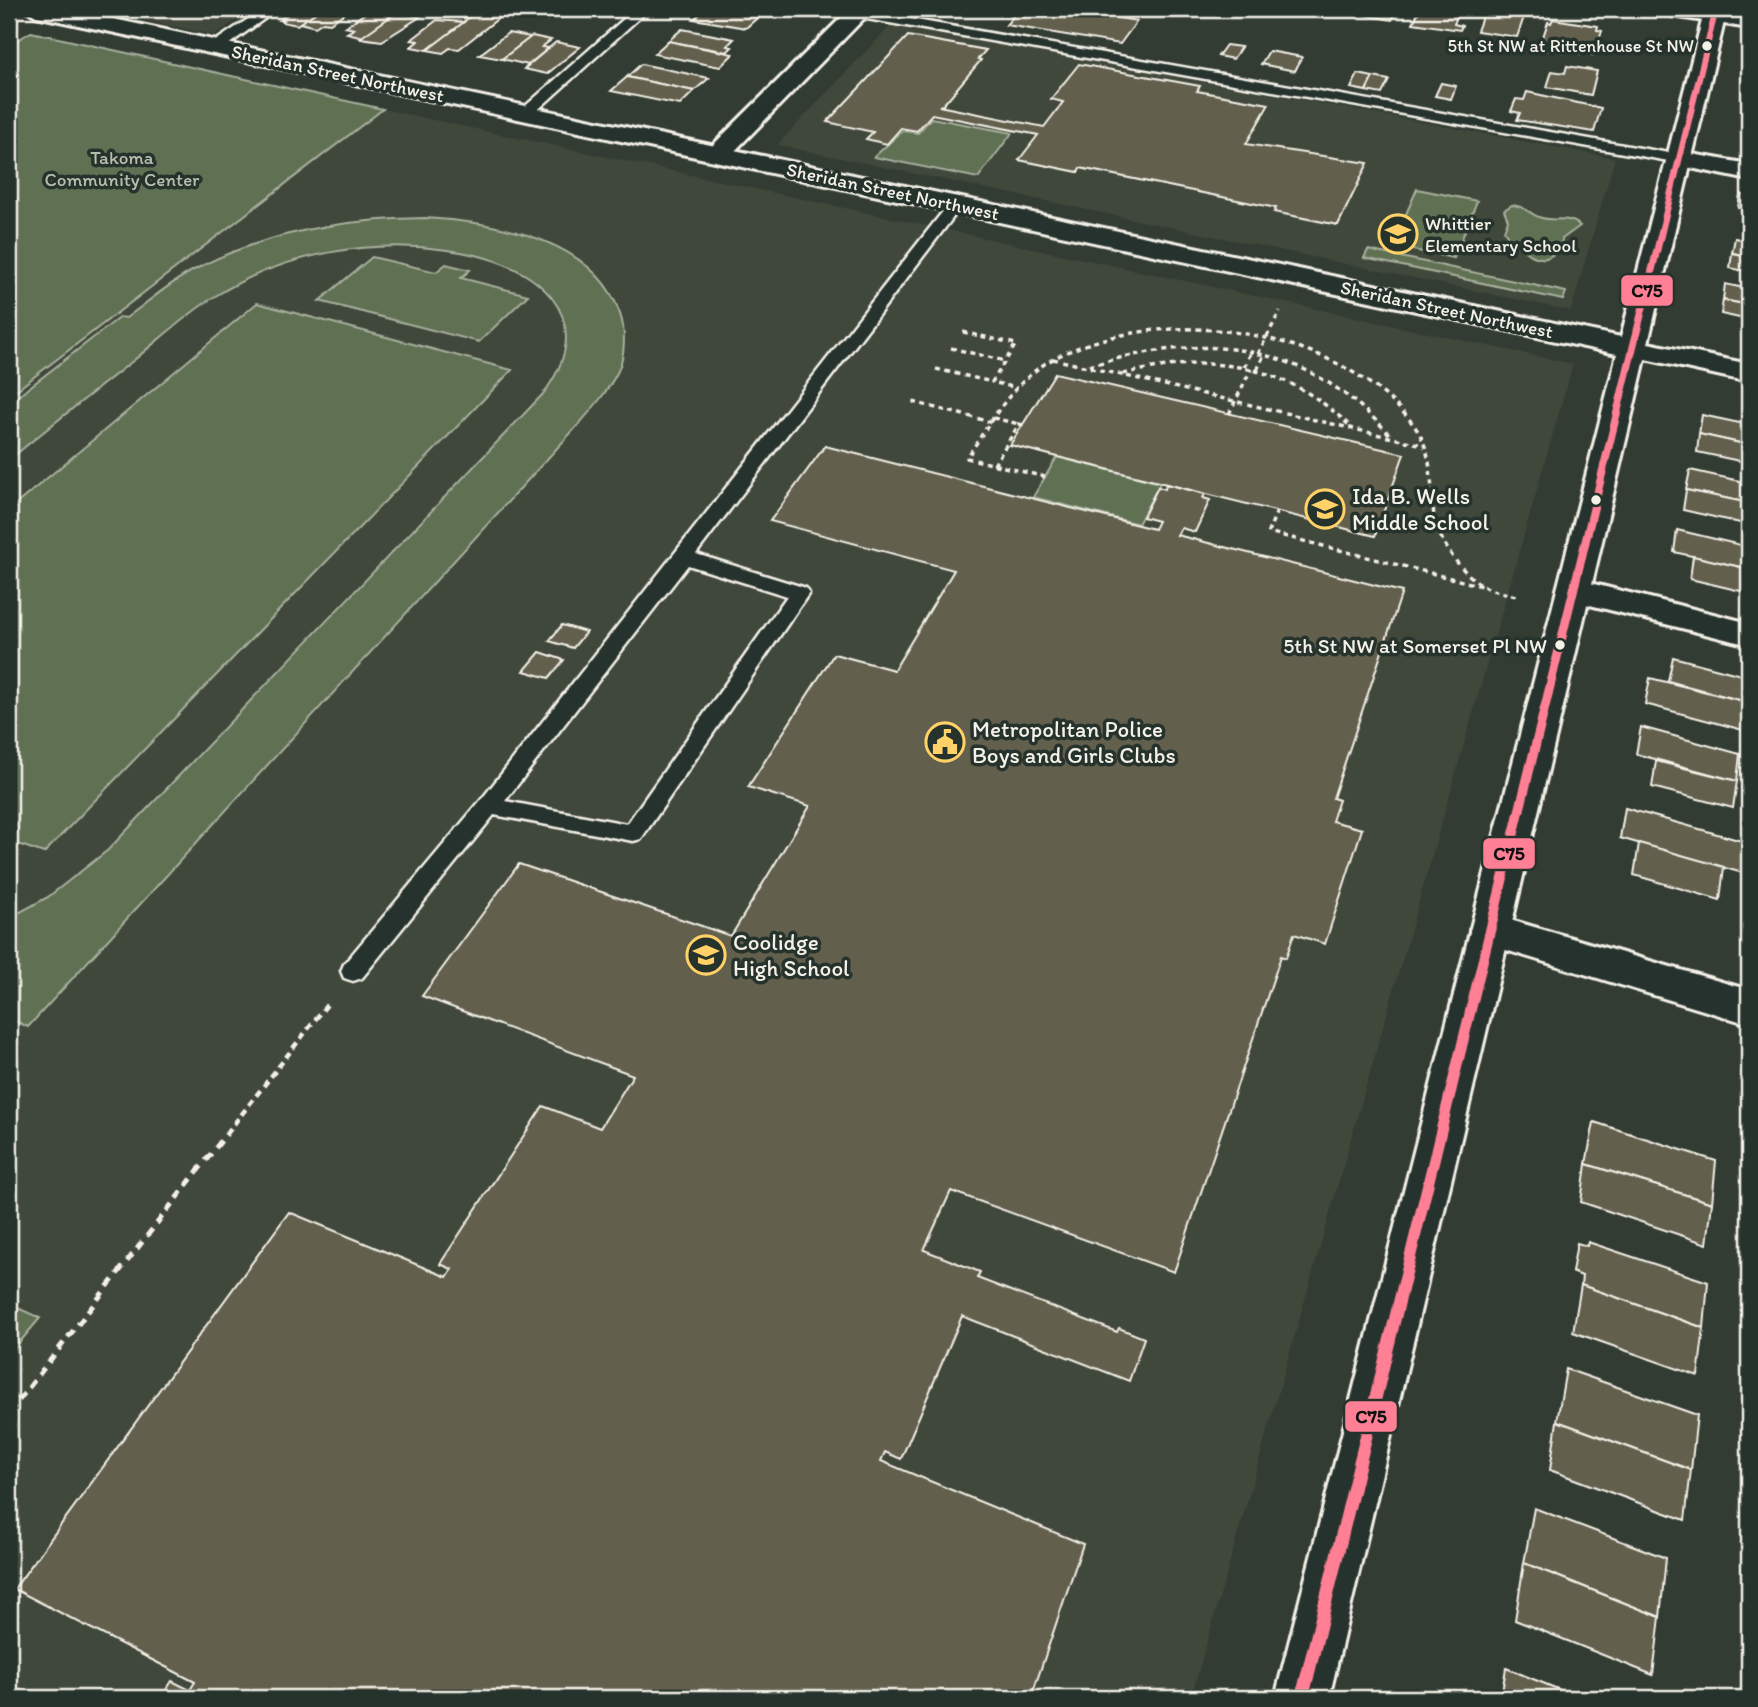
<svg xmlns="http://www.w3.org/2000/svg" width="1758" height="1707" viewBox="0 0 1758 1707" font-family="Itim,sans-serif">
	<rect width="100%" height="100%" fill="#323c33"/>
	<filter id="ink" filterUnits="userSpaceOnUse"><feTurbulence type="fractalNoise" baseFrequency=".0143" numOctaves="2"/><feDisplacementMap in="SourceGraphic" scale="14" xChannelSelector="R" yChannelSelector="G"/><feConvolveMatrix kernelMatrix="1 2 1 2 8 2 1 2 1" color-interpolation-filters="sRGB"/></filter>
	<g filter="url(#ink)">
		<g fill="#41463b">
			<polygon points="90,9 255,9 214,35"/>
			<polygon points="892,24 1615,158 1571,311 777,145"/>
			<polygon points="383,109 1573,364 1191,1698 9,1698 9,1355 39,1318 9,1304 9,396"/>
		</g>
		<g fill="#5e7053" stroke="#a9b09e" stroke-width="2">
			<polygon points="31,32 383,109 9,396 9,45"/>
			<polygon points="931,118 1012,133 978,178 874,157 902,131 918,133"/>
			<polygon points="1417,189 1477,201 1454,258 1392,246"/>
			<path d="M1512,205c14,1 18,10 30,13 13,4 27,-3 38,8l-18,13 -1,10c-4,2 -10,8 -15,9 -14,3 -35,-17 -42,-27l4,-11 -4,-10z"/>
			<path d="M425,218c69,4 170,20 195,96 6,17 5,41 -2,57 -10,20 -24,36 -38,52l-552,604 -19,-9v-100l39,-21 60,-47 435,-456c22,-29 34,-64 9,-96 -24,-30 -67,-43 -104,-48 -77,-11 -163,3 -231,45 -29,18 -56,43 -83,65 -42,33 -84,66 -125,100v-57l111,-86 6,1c22,-16 42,-34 66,-47 71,-39 152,-52 233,-53z"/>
			<polygon points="1368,250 1566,292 1563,300 1364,258"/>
			<polygon points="372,257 436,272 446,264 470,270 461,278 528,295 479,342 319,301"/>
			<polygon points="257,303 512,370 44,853 9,841 9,510"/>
			<polygon points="1057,457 1160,483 1138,524 1033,497"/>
			<polygon points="9,1304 40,1318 9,1355"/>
		</g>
		<g fill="#645f4d" stroke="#f4f1e8" stroke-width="2">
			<polygon points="213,9 256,9 245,15"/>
			<polygon points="291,9 321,9 297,25 282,22 284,20 280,20 288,14 285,13"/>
			<polygon points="321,9 351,9 330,23 323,22 315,27 300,23"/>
			<polygon points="371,9 401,9 363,37 347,33 354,29 345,27"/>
			<polygon points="705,9 714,9 758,17 746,28 694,19"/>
			<polygon points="714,9 767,9 758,17"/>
			<polygon points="1019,9 1139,9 1133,16 1118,13 1114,17 1137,21 1120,44 1006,25"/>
			<polygon points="1354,9 1398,9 1392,20 1352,13"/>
			<polygon points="1420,9 1460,9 1454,24 1462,26 1460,30 1413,23"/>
			<polygon points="1485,9 1525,14 1517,37 1477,31"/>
			<polygon points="397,12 420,17 382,41 360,38"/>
			<polygon points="476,12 500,17 459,49 450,48 443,53 427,50"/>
			<polygon points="1553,19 1598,26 1597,30 1602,31 1594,55 1539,49 1548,22 1551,23"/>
			<polygon points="437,20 464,22 427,50 411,47 418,41 411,40"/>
			<polygon points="682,29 734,39 727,46 732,47 727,52 668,41"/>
			<polygon points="508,33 531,37 502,59 479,55"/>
			<polygon points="532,36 551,40 542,47 549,48 528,65 502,59"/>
			<polygon points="908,36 986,50 978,59 981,60 943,105 939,106 1044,127 1063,102 1051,99 1079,64 1200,86 1197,91 1269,104 1246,144 1368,163 1338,225 1274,212 1276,208 1080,168 1078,172 1019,160 1038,135 932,114 917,131 901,128 887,144 866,139 873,132 827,122"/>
			<polygon points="668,41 733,54 720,67 654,54"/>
			<polygon points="556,42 580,47 547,74 524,69"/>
			<polygon points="1226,45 1241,47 1233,59 1218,56"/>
			<polygon points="1269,51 1302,57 1295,71 1261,64"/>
			<polygon points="641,64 709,78 694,91 627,77"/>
			<polygon points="1567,66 1597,71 1591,95 1547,87 1552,71 1565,73"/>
			<polygon points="1358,74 1373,77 1366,91 1351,88"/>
			<polygon points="627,77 694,91 680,105 611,91"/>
			<polygon points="1373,77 1389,80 1382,94 1366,91"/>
			<polygon points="1441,83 1456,86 1451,99 1435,96"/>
			<polygon points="1527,92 1601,108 1594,132 1517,120 1520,113 1511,111 1516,99 1524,100"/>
			<polygon points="1740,194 1749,196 1749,210 1738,208"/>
			<polygon points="1735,238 1749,241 1749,256 1732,253"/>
			<polygon points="1732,253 1749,256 1749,272 1730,268"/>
			<polygon points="1725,284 1749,289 1749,305 1723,300"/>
			<polygon points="1723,300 1749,305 1749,320 1721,314"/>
			<polygon points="1055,373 1404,454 1375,536 1010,445"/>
			<polygon points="1702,415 1749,425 1749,445 1699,434"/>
			<polygon points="1699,434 1749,445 1749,463 1697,452"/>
			<polygon points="825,446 1154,529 1158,521 1143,517 1158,487 1165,489 1166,484 1205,494 1203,498 1210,500 1195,532 1181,528 1177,535 1402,592 1333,798 1339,800 1332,821 1362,829 1325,944 1294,934 1286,958 1281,956 1174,1272 951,1191 924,1250 980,1272 977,1278 1117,1332 1119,1328 1144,1338 1129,1381 962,1316 901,1459 885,1452 881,1461 1083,1544 1031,1698 161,1698 172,1681 190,1690 195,1682 14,1589 289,1212 447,1277 452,1269 440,1264 543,1106 600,1128 633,1075 422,996 519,864 731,936 810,806 748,787 834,654 894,670 954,570 770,521"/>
			<polygon points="1690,470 1749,483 1749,503 1686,490"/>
			<polygon points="1686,490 1749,503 1749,525 1683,510"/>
			<polygon points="1677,530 1749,547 1749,569 1674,552"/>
			<polygon points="1693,556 1749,569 1749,593 1690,579"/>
			<polygon points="562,625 586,632 573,648 549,641"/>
			<polygon points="540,652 564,660 549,678 524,671"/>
			<polygon points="1673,657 1749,677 1747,702 1668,681"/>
			<polygon points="1650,678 1747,702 1743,730 1645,704"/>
			<polygon points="1641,727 1740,754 1737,781 1636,754"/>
			<polygon points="1656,761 1737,781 1733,808 1652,787"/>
			<polygon points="1625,808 1749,843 1746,874 1620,838"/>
			<polygon points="1639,843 1724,867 1720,900 1634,875"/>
			<polygon points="1594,1122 1716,1161 1712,1203 1586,1164"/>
			<polygon points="1586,1164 1712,1203 1707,1244 1581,1202"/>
			<polygon points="1588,1242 1708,1282 1704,1328 1581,1285 1582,1276 1572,1272 1577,1243 1587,1246"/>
			<polygon points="1581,1285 1704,1328 1698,1376 1573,1332"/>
			<polygon points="1566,1369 1697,1415 1691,1470 1557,1421"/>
			<polygon points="1557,1421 1691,1470 1685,1520 1550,1470"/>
			<polygon points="1534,1508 1666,1558 1660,1617 1524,1563"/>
			<polygon points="1524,1563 1660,1617 1653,1675 1515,1620"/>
			<polygon points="1506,1668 1580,1698 1501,1698"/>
		</g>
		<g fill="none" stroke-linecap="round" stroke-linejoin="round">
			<g stroke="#f4f1e8" stroke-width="5">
				<g id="lane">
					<polygon points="263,9 278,9 221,50 211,50 211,44"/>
					<polygon points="635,9 649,9 531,116 521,116 521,110"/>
					<polygon points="827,9 854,9 1680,155 1687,159 1680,163 833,13"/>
					<path d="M956,199l5,2v6l-265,347 110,34 3,5 -168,246 -8,2 -139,-26 -132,163 -9,3 -9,-3 -3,-7 3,-7 137,-164 470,-599zM688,565l99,31 -160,228 -122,-23z"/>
				</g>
			</g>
			<g stroke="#f4f1e8" stroke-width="6">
				<g id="street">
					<polygon points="850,9 873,9 727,159 709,159 706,154 709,149"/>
					<polygon points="1661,9 1713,9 1749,14 1749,28 1672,16"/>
					<polygon points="1680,152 1749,164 1749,180 1671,164 1668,159 1671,154"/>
					<polygon points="1574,579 1749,623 1749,645 1562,598 1557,590 1562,582"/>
					<polygon points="1490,914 1749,990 1749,1024 1476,941 1470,930 1476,919"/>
				</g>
			</g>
			<g stroke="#f4f1e8" stroke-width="6">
				<polygon id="secondary" points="25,9 66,9 1621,337 1705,9 1727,9 1648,343 1749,364 1749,382 1645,359 1329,1698 1275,1698 1617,354 36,16"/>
			</g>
			<g stroke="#f4f1e8" stroke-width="3.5" stroke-dasharray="5 4.5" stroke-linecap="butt">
				<polyline points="963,332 1016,344 992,382 1017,388"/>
				<polyline points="951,348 1005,361"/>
				<polyline points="1258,354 1280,311"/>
				<polyline points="1053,359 1423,445"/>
				<path d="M1089,366c121,-35 215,-25 303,71"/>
				<polyline points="1244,367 1251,353"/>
				<polyline points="936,369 992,382"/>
				<polyline points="1257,370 1264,355"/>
				<path d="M1123,374c89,-21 162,-12 229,54"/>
				<polyline points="913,402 991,422"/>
				<polyline points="1229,414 1251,369"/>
				<polyline points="993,418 1019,424"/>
				<polyline points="994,465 1019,424 1023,425"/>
				<path d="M1045,477l-78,-19c23,-36 47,-78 86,-99 107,-57 284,-32 360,65 21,27 17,60 21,92 4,25 28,59 52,71 9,5 20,6 30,9"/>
				<polyline points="1277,511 1268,532 1482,586"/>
			</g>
			<polyline stroke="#f4f1e8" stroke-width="4.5" stroke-dasharray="7 5" stroke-linecap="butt" points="234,1124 329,1002"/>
			<polyline stroke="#f4f1e8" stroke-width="5" stroke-dasharray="9 7" stroke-linecap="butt" points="9,1413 235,1123"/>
			<use href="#lane" fill="#26332d" fill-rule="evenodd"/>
			<use href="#street" fill="#26332d" fill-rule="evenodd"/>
			<use href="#secondary" fill="#26332d" fill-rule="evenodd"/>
			<g stroke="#26332d" stroke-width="6">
				<polygon id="bus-1" points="1713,9 1719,9 1309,1698 1295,1698"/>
			</g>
			<use href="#bus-1" fill="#ff8094" fill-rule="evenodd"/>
		</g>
	</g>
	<defs>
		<g id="school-ring" transform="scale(2.0125)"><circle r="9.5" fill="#26332d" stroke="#ffd166" stroke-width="1.5"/><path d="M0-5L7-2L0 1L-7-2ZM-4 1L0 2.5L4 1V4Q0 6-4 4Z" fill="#ffd166"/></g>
		<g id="civic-ring" transform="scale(2.0125)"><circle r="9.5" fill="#26332d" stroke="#ffd166" stroke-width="1.5"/><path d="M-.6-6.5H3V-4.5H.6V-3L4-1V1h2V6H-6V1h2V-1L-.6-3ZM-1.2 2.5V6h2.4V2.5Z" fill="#ffd166"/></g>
	</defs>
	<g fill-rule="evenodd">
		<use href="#school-ring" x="1398" y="234"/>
		<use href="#school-ring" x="1325" y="509"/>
		<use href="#civic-ring" x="945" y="742"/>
		<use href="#school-ring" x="706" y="955"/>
	</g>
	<g fill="#f4f1e8" stroke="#26332d" stroke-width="2.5">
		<circle cx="1707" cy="46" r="6"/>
		<circle cx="1596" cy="500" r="6"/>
		<circle cx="1560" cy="645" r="6"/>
	</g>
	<g text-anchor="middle" stroke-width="7" stroke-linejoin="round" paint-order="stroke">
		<g font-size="18" fill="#f4f1e8" stroke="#26332d" text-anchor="end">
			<text x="1694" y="52">5th St NW at Rittenhouse St NW</text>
		</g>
		<g font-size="19" fill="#f4f1e8" stroke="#26332d">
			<text transform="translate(338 73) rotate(12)" y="7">Sheridan Street Northwest</text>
			<text transform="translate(893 191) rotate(12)" y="7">Sheridan Street Northwest</text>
			<text transform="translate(1447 309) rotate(12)" y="7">Sheridan Street Northwest</text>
		</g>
		<g font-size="19" fill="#b8bdac" stroke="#26332d">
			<text x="122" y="164">Takoma<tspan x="122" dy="22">Community Center</tspan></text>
		</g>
		<g font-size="19" fill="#f4f1e8" stroke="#26332d" text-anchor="start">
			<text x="1425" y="230">Whittier<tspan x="1425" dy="22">Elementary School</tspan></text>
		</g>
		<g font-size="21" fill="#f4f1e8" stroke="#26332d" text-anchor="end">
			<text x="1547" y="653">5th St NW at Somerset Pl NW</text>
		</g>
		<g font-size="23" fill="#f4f1e8" stroke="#26332d" text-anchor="start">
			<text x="1352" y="504">Ida B. Wells<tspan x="1352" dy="26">Middle School</tspan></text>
			<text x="972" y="737">Metropolitan Police<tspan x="972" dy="26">Boys and Girls Clubs</tspan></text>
			<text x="733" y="950">Coolidge<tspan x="733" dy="26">High School</tspan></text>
		</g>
	</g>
	<g stroke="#26332d" stroke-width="2.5">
		<rect x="1620" y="274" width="54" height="33" rx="7" fill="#ff8094"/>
		<rect x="1482" y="837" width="54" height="33" rx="7" fill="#ff8094"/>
		<rect x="1344" y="1400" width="54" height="33" rx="7" fill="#ff8094"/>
	</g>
	<g font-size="19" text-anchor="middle" font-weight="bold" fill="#111">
		<text x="1647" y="297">C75</text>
		<text x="1509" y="860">C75</text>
		<text x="1371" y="1423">C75</text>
	</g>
	<rect width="1758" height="1707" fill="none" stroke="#26332d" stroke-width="35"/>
	<rect x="18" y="18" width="1723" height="1672" fill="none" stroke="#f4f1e8" stroke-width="2.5" filter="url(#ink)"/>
</svg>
